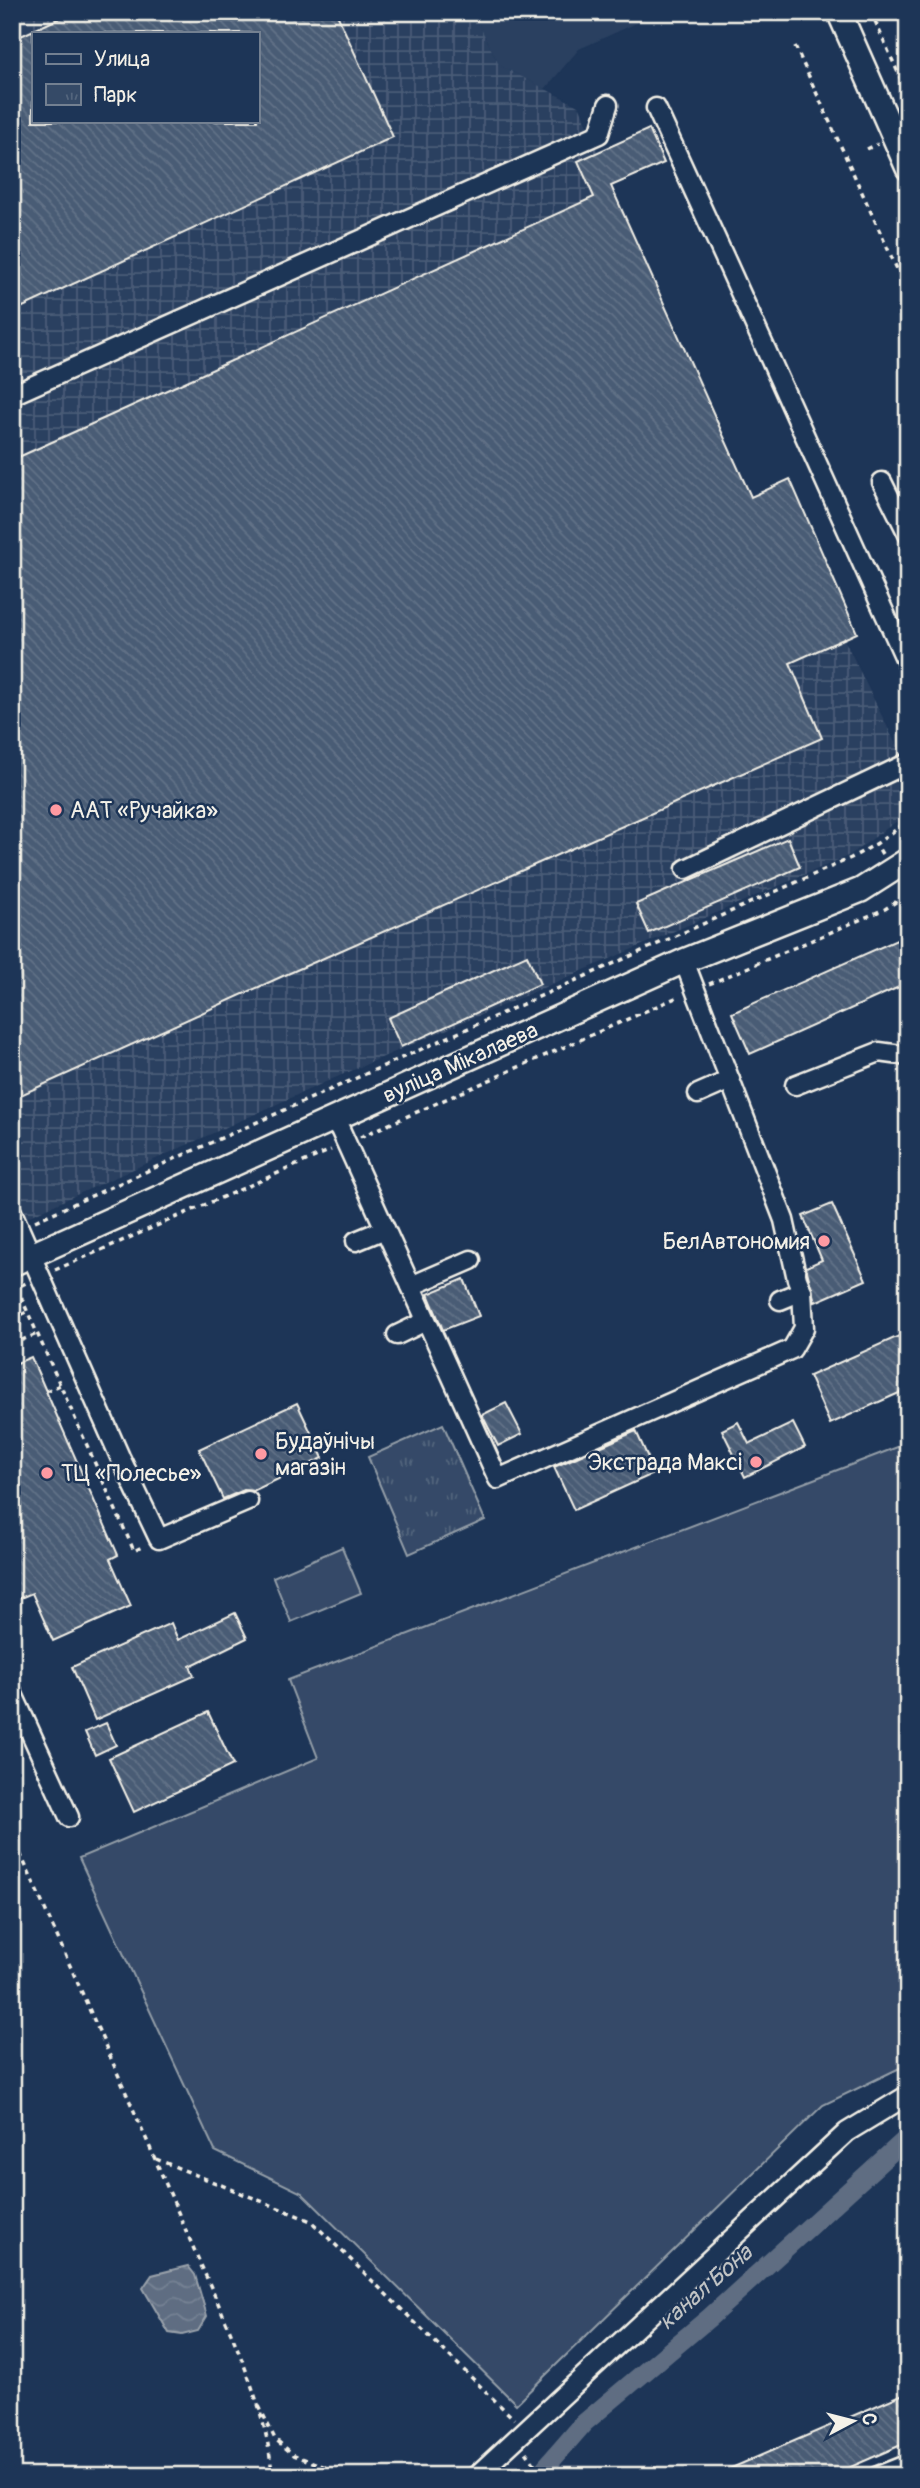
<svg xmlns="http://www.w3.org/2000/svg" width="920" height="2488" viewBox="0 0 920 2488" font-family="Pangolin,sans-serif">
	<defs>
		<pattern id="industrial-grid" width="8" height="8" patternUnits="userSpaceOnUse" patternTransform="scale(1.75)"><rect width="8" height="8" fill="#2a4060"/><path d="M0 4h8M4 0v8" fill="none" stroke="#4a5c77"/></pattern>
		<pattern id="park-tufts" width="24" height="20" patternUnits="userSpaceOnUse" patternTransform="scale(1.75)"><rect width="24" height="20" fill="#354a67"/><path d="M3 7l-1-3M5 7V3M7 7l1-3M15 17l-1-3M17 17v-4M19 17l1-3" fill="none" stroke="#53657d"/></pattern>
		<pattern id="water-waves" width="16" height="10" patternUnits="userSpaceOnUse" patternTransform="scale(1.75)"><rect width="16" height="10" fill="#5e6d82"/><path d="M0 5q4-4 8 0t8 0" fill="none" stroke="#768294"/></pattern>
		<pattern id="building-back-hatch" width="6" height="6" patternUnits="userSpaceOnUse" patternTransform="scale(1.75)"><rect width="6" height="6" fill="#485b74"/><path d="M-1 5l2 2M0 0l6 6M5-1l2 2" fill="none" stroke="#637388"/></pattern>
	</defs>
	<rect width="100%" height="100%" fill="#1d3557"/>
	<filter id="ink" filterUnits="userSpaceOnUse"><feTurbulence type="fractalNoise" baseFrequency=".0143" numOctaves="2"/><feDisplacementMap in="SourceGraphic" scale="14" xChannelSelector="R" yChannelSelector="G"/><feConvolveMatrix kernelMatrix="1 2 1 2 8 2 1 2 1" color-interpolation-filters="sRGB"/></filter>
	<g filter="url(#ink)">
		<polygon fill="#2a4060" points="473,12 661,12 579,49 545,89 499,65"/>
		<path fill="url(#industrial-grid)" fill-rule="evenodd" d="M12,12h461l26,53 81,42 18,45 51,-23 15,34 -53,24 140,309 39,-17 67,154 -13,6 64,130v44l-58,42 -520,225 -318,144zM33,33h224v88h-224z"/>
		<polygon fill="url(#park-tufts)" stroke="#949ea8" stroke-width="2" points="443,1424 485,1520 409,1554 368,1457"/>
		<g fill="#354a67" stroke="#949ea8" stroke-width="2">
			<polygon points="908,1443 908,2064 823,2105 516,2404 302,2193 215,2151 79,1858 318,1758 288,1680"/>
			<polygon points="342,1547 361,1593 291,1622 273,1577"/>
		</g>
		<polygon fill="url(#water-waves)" stroke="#9aa2ab" stroke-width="2" points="188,2266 195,2275 207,2316 198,2331 182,2335 169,2333 143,2288 152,2275"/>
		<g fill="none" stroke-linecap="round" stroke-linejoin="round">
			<polyline stroke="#5e6d82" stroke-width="19" points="538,2476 584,2423 710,2317 908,2137"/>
		</g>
		<g fill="url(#building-back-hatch)" stroke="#f4f1e8" stroke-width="2" fill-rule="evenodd">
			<path d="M73,12h263l57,125 -381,175v-272zM33,33h224v88h-224z"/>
			<polygon points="649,129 664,163 611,186 751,497 790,479 857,633 790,663 822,738 283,976 12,1099 12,460 594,197 578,161"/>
			<polygon points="788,838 800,867 649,933 636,904"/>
			<polygon points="908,935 908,983 750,1054 732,1013"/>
			<polygon points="527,955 540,984 401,1047 388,1018"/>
			<polygon points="832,1204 866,1280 815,1302 806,1267 822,1260 803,1216"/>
			<polygon points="464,1279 479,1316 443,1330 428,1294"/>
			<polygon points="908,1332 908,1389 830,1424 809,1376"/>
			<polygon points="31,1357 118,1555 110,1559 131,1606 53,1641 32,1593 18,1599 12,1586 12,1365"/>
			<polygon points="297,1403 323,1458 253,1491 244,1490 223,1499 199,1449"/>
			<polygon points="506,1403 522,1434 498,1446 482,1415"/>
			<polygon points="738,1422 749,1444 793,1423 805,1447 745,1477 722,1430"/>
			<polygon points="636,1431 655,1473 574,1510 554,1467"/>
			<polygon points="235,1613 247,1638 190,1666 194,1676 95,1720 72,1667 171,1623 178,1640"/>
			<polygon points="208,1712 233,1765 134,1812 109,1758"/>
			<polygon points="106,1723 116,1745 95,1755 85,1732"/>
			<polygon points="908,2392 908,2442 830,2476 713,2476"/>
		</g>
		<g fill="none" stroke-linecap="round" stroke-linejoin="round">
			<g stroke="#f4f1e8" stroke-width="23">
				<g id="minor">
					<polyline points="656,108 726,261 908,665"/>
					<polyline points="12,395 599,134 608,105"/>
					<polyline points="882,482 908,534"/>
					<polyline points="686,869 908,763"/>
					<polyline points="795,1085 879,1052 908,1056"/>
					<polyline points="698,1094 730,1080"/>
					<polyline points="335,1118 498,1479 792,1349 804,1328 802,1291 797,1279 784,1220 684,961"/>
					<polyline points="12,1212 120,1457 159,1539 248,1501"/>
					<polyline points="356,1241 385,1229"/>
					<polyline points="411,1286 471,1260"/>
					<polyline points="780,1300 802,1291"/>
					<polyline points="397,1335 426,1321"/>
					<polyline points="12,1692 69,1817"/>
					<polyline points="476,2476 847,2132 908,2095"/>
					<polyline points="878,2476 908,2464"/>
				</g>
			</g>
			<g stroke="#f4f1e8" stroke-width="28">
				<g id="major">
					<polyline points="839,12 908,168"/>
					<polyline points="12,1264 684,961 861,890 908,860"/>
				</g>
			</g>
			<g stroke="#f4f1e8" stroke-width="3.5" stroke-dasharray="5 5" stroke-linecap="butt">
				<polyline points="871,12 908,95"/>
				<polyline points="795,46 908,293"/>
				<polyline points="867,149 878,144"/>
				<polyline points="882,854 876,844 908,821"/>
				<polyline points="709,984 885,909 908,894"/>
				<polyline points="360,1137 680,996"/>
				<polyline points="35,1221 851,858 876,844"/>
				<polyline points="55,1270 331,1150"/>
				<polyline points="17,1288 134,1551 144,1546"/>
				<polyline points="12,1290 26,1283"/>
				<polyline points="12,1319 27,1312"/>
				<polyline points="12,1344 37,1334"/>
				<polyline points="46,1391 60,1385"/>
				<path d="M12,1835c60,135 120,270 178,405 29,68 78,162 82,236"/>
				<polyline points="156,2159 311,2221 514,2419"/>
				<polyline points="259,2406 275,2439 294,2455 349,2476"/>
				<polyline points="526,2452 543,2476"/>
			</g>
			<use href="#minor" stroke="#1d3557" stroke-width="18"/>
			<use href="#major" stroke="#1d3557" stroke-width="23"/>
		</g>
	</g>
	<g fill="#ff9aa2" stroke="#1d3557" stroke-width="2.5">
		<circle cx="56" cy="810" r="7"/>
		<circle cx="824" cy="1241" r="7"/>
		<circle cx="261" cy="1454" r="7"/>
		<circle cx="756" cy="1462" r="7"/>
		<circle cx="47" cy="1473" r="7"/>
	</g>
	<g text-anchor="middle" stroke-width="5" stroke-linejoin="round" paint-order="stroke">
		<g font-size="23" fill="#f4f1e8" stroke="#1d3557" text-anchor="start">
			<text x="70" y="818">ААТ «Ручайка»</text>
			<text x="810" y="1249" text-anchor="end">БелАвтономия</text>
			<text x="275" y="1449">Будаўнічы<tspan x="275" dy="26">магазін</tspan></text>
			<text x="742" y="1470" text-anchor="end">Экстрада Максі</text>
			<text x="61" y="1481">ТЦ «Полесье»</text>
		</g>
		<g font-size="23" fill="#f4f1e8" stroke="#1d3557">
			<text transform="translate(460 1062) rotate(-24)" y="8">вуліца Мікалаева</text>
		</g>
		<g font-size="24" font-style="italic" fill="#c0c3c4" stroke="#1d3557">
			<text transform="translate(705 2287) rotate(-41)" y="8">канал Бона</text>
		</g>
	</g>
	<rect width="920" height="2488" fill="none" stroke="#1d3557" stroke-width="42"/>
	<rect x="21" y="21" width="878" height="2446" fill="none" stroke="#f4f1e8" stroke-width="2.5" filter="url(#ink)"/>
	<rect x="32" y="32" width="228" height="91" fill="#1d3557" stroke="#738091" stroke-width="2"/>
	<rect x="46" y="54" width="35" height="10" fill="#1d3557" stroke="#738091" stroke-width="2"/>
	<text x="94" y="66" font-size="21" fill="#f4f1e8">Улица</text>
	<rect x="46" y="84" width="35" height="21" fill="url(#park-tufts)" stroke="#738091" stroke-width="2"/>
	<text x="94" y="102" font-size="21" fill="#f4f1e8">Парк</text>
	<g transform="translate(853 2421) rotate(83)" stroke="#1d3557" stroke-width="5" paint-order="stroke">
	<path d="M0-5L12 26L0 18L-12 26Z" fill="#f4f1e8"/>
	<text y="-10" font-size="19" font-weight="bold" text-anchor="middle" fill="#f4f1e8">С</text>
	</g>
</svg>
